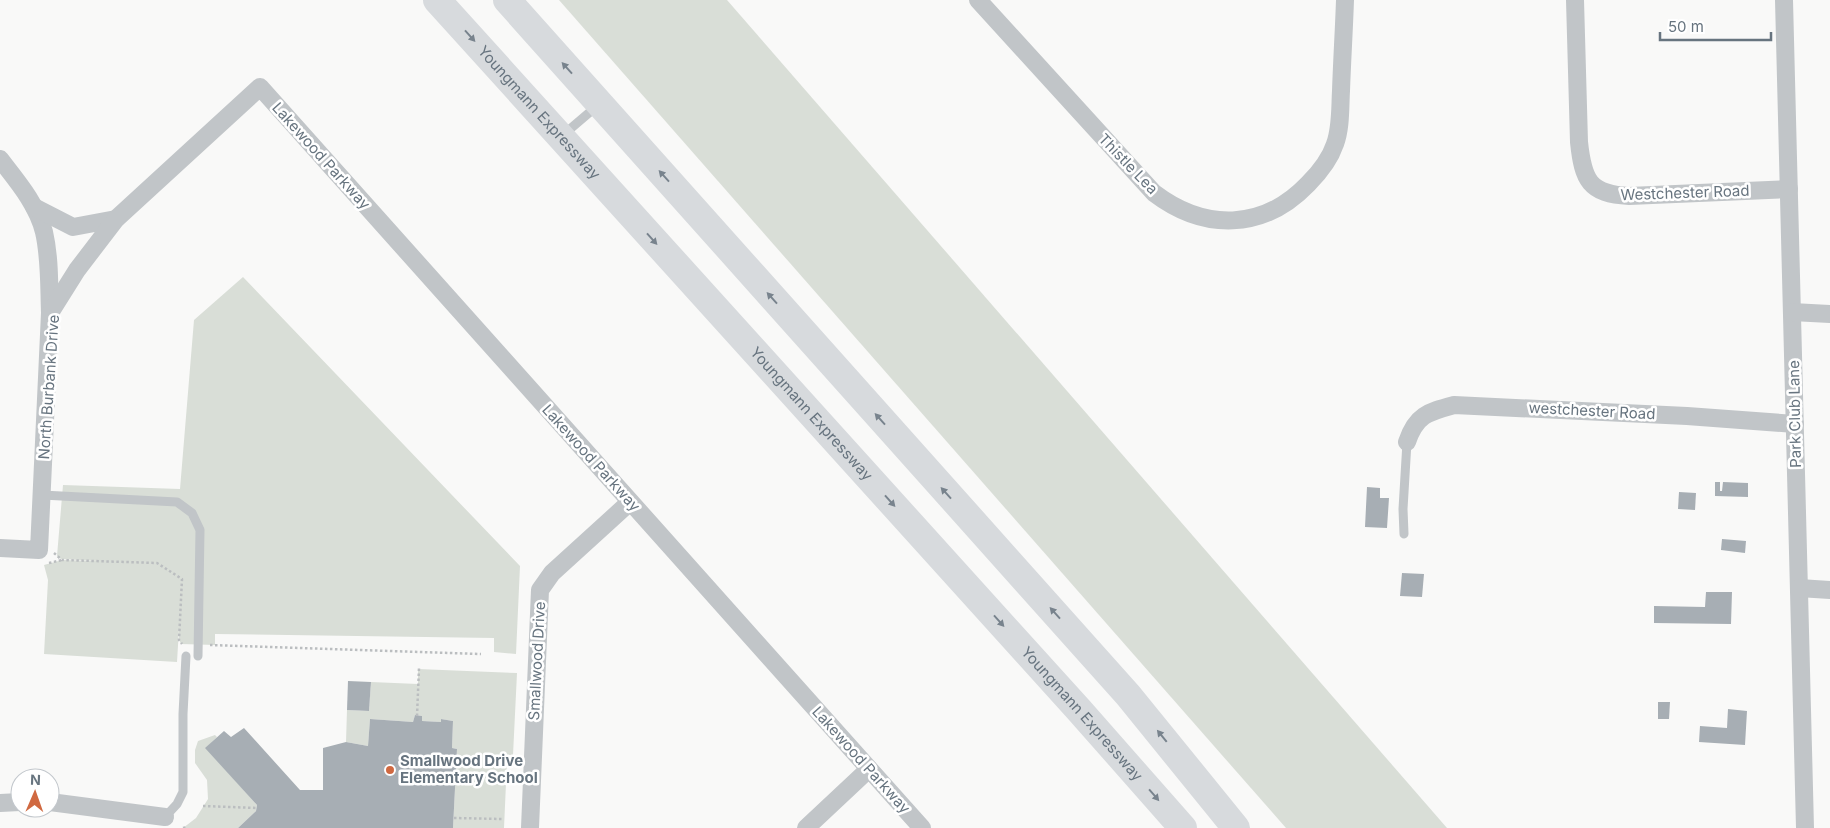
<svg xmlns="http://www.w3.org/2000/svg" width="1830" height="828" viewBox="0 0 1830 828" font-family="Inter,sans-serif">
	<rect width="100%" height="100%" fill="#f9f9f8"/>
	<g fill="#d9ded7">
		<polygon points="559,0 727,0 1447,828 1286,828"/>
		<polygon points="243,277 520,566 516,654 494,652 494,638 215,634 215,645 181,644 179,640 179,629 177,662 44,654 48,580 44,565 62,560 99,561 61,559 57,556 63,485 180,489 194,320"/>
		<polygon points="418,669 517,673 513,755 507,761 504,828 453,828 457,749 452,748 453,721 441,719 441,722 422,721 422,716 415,715 413,722 370,719 368,746 346,742 347,710 369,711 371,682 418,684"/>
		<polygon points="215,735 217,737 206,748 257,805 256,811 238,828 183,828 196,818 208,799 207,780 195,763 195,750 198,741"/>
	</g>
	<g fill="#a7aeb4">
		<polygon points="1715,482 1720,482 1720,491 1722,491 1723,482 1748,483 1748,497 1715,496"/>
		<polygon points="1367,487 1380,488 1380,498 1389,498 1387,528 1365,527"/>
		<polygon points="1679,492 1696,493 1695,510 1678,509"/>
		<polygon points="1722,539 1746,541 1745,553 1721,550"/>
		<polygon points="1402,573 1424,574 1422,597 1400,596"/>
		<polygon points="1706,592 1732,592 1731,624 1654,623 1654,606 1705,607"/>
		<polygon points="348,681 371,682 369,711 347,710"/>
		<polygon points="1658,702 1670,702 1669,719 1658,719"/>
		<polygon points="1728,709 1747,711 1745,745 1699,742 1700,726 1727,728"/>
		<polygon points="415,715 422,716 422,721 441,722 441,719 453,721 452,748 457,749 453,828 238,828 256,811 257,805 205,748 224,731 231,737 244,728 300,790 323,790 323,748 346,742 368,746 370,719 413,722"/>
	</g>
	<g fill="none" stroke-linecap="round" stroke-linejoin="round">
		<g stroke="#bbbec0" stroke-width="2.5" stroke-dasharray="2.5 2.5" stroke-linecap="butt">
			<polyline points="54,553 62,560 157,563 182,579 179,640 182,644"/>
			<polyline points="49,563 62,560"/>
			<polyline points="210,645 481,654"/>
			<polyline points="417,716 419,668"/>
			<polyline points="203,806 257,808"/>
			<polyline points="454,818 502,819"/>
			<polyline points="183,828 187,827"/>
		</g>
		<g stroke="#c1c5c8" stroke-width="9">
			<polyline points="563,135 597,106"/>
			<polyline points="42,495 177,502 192,513 200,530 198,656"/>
			<polyline points="1404,534 1403,509 1407,442"/>
			<polyline points="165,817 177,804 183,792 183,714 186,656"/>
		</g>
		<g stroke="#c1c5c8" stroke-width="18">
			<path d="M978,0l176,193c50,38 109,38 154,-9 11,-11 22,-25 27,-40 6,-16 5,-36 6,-53 1,-30 3,-61 4,-91"/>
			<path d="M1575,0l4,142c4,38 10,52 50,54l160,-7"/>
			<polyline points="1784,0 1805,828"/>
			<path d="M0,159c17,22 37,45 44,73 6,26 5,54 6,81"/>
			<polyline points="34,207 73,227 116,219"/>
			<polyline points="1792,312 1830,314"/>
			<path d="M1407,442c9,-27 21,-30 47,-37l233,11 108,8"/>
			<polyline points="0,548 39,550 50,313 77,270 116,219 260,87 922,828"/>
			<polyline points="1799,588 1830,590"/>
			<polyline points="50,802 165,817"/>
			<polyline points="0,803 20,802"/>
			<polyline points="530,828 540,590 552,573 630,502"/>
			<polyline points="806,828 869,769"/>
		</g>
		<g stroke="#d7dadd" stroke-width="28">
			<path id="s1" d="M437,0l642,710 104,118"/>
			<polyline points="507,0 1128,695 1236,828"/>
		</g>
	</g>
	<defs><path id="oneway-solid" d="M-6-.8H1V-3.2L6.5 0L1 3.2V.8H-6Z" transform="scale(1.25)"/></defs>
	<g fill="#78838d">
		<use href="#oneway-solid" transform="translate(470 36) rotate(48)"/>
		<use href="#oneway-solid" transform="translate(567 68) rotate(-132)"/>
		<use href="#oneway-solid" transform="translate(664 176) rotate(-132)"/>
		<use href="#oneway-solid" transform="translate(652 239) rotate(48)"/>
		<use href="#oneway-solid" transform="translate(772 298) rotate(-132)"/>
		<use href="#oneway-solid" transform="translate(880 419) rotate(-132)"/>
		<use href="#oneway-solid" transform="translate(946 493) rotate(-132)"/>
		<use href="#oneway-solid" transform="translate(890 501) rotate(48)"/>
		<use href="#oneway-solid" transform="translate(1055 613) rotate(-132)"/>
		<use href="#oneway-solid" transform="translate(999 621) rotate(48)"/>
		<use href="#oneway-solid" transform="translate(1162 736) rotate(-129)"/>
		<use href="#oneway-solid" transform="translate(1154 795) rotate(49)"/>
	</g>
	<circle fill="#d06941" stroke="#fff" stroke-width="2" cx="390" cy="770" r="5"/>
	<g text-anchor="middle" stroke-width="5" stroke-linejoin="round" paint-order="stroke">
		<g font-size="15" fill="#67747f" stroke="#fff">
			<text dy="5" stroke="none"><textPath href="#s1" startOffset="152">Youngmann Expressway</textPath></text>
			<text transform="translate(321 156) rotate(48)" y="5">Lakewood Parkway</text>
			<text transform="translate(1128 164) rotate(46)" y="5">Thistle Lea</text>
			<text transform="translate(1685 193) rotate(-2)" y="5">Westchester Road</text>
			<text transform="translate(49 387) rotate(-86)" y="5">North Burbank Drive</text>
			<text transform="translate(1592 411) rotate(3)" y="5">westchester Road</text>
			<text dy="5" stroke="none"><textPath href="#s1" startOffset="558">Youngmann Expressway</textPath></text>
			<text transform="translate(1795 414) rotate(-91)" y="5">Park Club Lane</text>
			<text transform="translate(591 458) rotate(48)" y="5">Lakewood Parkway</text>
			<text transform="translate(537 661) rotate(-87)" y="5">Smallwood Drive</text>
			<text dy="5" stroke="none"><textPath href="#s1" startOffset="962">Youngmann Expressway</textPath></text>
			<text transform="translate(861 760) rotate(48)" y="5">Lakewood Parkway</text>
		</g>
		<g font-size="15" font-weight="bold" fill="#67747f" stroke="#fff" text-anchor="start">
			<text x="400" y="766">Smallwood Drive<tspan x="400" dy="17">Elementary School</tspan></text>
		</g>
	</g>
	<g transform="translate(35 793) rotate(2)"><circle r="24" fill="#ffffff" stroke="#c2c7cc"/>
	<path d="M0-4L9 19L0 12L-9 19Z" fill="#d06941"/>
	<text y="-8" font-size="14" font-weight="bold" text-anchor="middle" fill="#67747f">N</text>
	</g>
	<path d="M1660 32v8h111v-8" fill="none" stroke="#67747f" stroke-width="2.5"/>
	<text x="1668" y="32" font-size="15" fill="#67747f" stroke="#ffffff" stroke-width="4" paint-order="stroke">50 m</text>
</svg>
